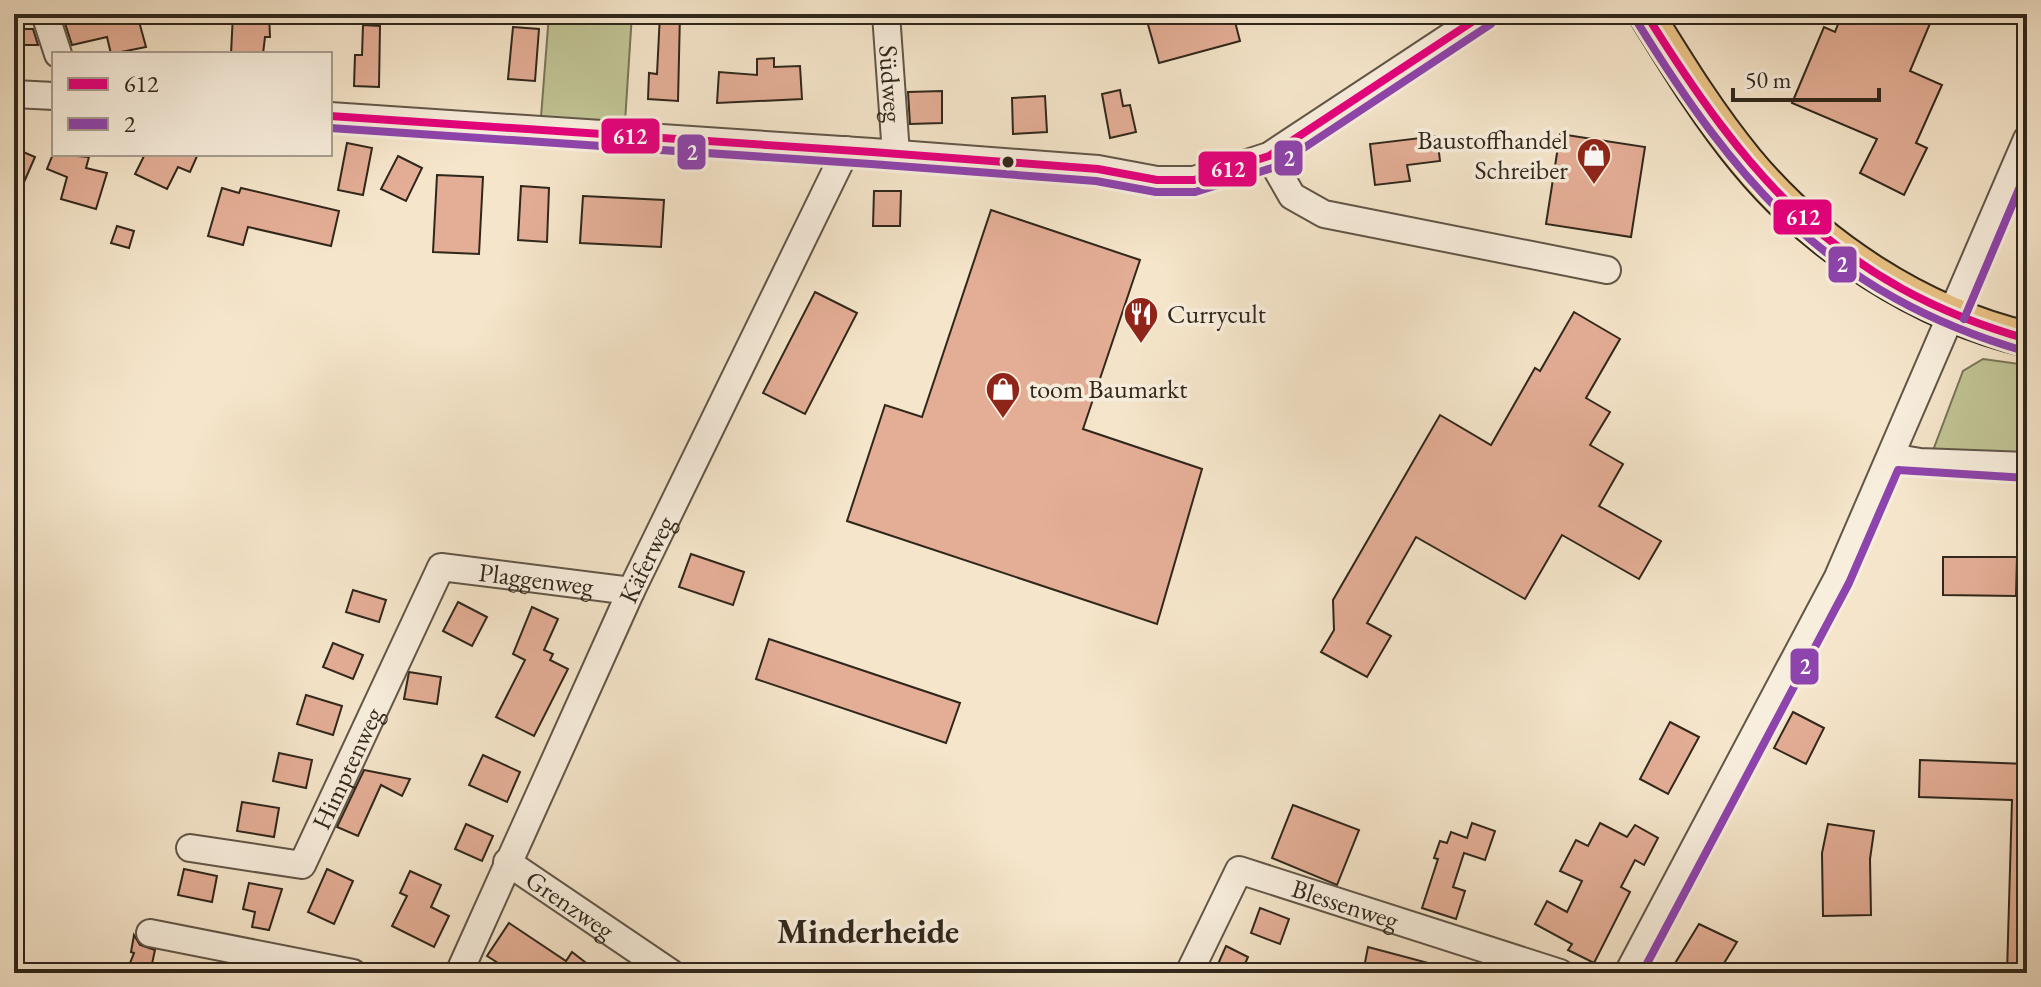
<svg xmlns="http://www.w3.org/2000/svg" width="2041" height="987" viewBox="0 0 2041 987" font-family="'EB Garamond',serif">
	<rect width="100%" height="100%" fill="#f5e5ca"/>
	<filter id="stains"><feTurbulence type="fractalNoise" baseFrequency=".0025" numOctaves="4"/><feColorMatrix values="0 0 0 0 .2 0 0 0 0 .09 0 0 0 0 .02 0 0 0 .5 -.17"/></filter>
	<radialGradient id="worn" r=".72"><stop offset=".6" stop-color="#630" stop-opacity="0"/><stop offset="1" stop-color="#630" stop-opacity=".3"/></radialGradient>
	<g fill="#c0c394" stroke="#787558" stroke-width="2">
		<polygon points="549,14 632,14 625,122 541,117"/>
		<polygon points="1983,359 2027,365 2027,456 1932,453 1963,371"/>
	</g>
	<g fill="#e4ae96" stroke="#30271b" stroke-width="2">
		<polygon points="62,14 137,14 146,47 111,54 107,37 72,45"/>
		<polygon points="233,14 269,14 270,37 265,37 263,54 231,54"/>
		<polygon points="660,14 680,14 678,101 648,99 649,73 657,74"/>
		<polygon points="1145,14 1179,14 1180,20 1201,14 1233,14 1240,41 1159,63"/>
		<polygon points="1842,14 1934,14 1910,71 1942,85 1916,143 1927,148 1904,195 1860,173 1877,139 1792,103 1824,27 1835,32"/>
		<polygon points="363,25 380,26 379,87 354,86 355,55 362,55"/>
		<polygon points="513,27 539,29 535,81 508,79"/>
		<polygon points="14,29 33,29 38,45 14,45"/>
		<polygon points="774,58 774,67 800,66 802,99 717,103 719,72 757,75 757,59"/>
		<polygon points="1120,90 1123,106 1130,105 1136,132 1110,138 1102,94"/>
		<polygon points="942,91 942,123 910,124 908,92"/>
		<polygon points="1045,96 1047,132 1013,134 1012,98"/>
		<polygon points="1560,134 1645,147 1631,237 1546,224"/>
		<polygon points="1437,136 1440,161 1407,165 1410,181 1375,185 1370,144"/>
		<polygon points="347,143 372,148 363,195 338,190"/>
		<polygon points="14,148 35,157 14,205"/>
		<polygon points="53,154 89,157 86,168 107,173 96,209 61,199 67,177 47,169"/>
		<polygon points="145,154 198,154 190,172 178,167 167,189 135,174"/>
		<polygon points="398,156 422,168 406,201 381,189"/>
		<polygon points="437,175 483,177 479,254 433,252"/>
		<polygon points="521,186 549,188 547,242 518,240"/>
		<polygon points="222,188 239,193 241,188 339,211 331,246 248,227 243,245 208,236"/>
		<polygon points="874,191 901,191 900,226 873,226"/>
		<polygon points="583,196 664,200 661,247 580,243"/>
		<polygon points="991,210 1140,260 1083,429 1202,469 1157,624 847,521 885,405 922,417"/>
		<polygon points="117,226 134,231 129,248 111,243"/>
		<polygon points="815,292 857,313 805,414 763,393"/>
		<polygon points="1574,312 1620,339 1586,398 1610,412 1590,445 1623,464 1599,506 1661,541 1639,579 1562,535 1525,599 1416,537 1367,623 1391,636 1367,677 1321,652 1334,630 1333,600 1440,415 1491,445 1535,368 1540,371"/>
		<polygon points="691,554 744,572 733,605 679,587"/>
		<polygon points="1943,557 2017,557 2016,596 1943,595"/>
		<polygon points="353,590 386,600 379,622 346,612"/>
		<polygon points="458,602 487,617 472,646 443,631"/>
		<polygon points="532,607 558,619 544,650 553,654 550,660 568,669 534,736 496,717 525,660 513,654"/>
		<polygon points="769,639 960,703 946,743 756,679"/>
		<polygon points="333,643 363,655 353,679 323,667"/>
		<polygon points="409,672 441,677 437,704 404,699"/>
		<polygon points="306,695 342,706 333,735 297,724"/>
		<polygon points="1793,712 1824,728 1806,764 1774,748"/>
		<polygon points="1670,722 1699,737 1668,794 1640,779"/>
		<polygon points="279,753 312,760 306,788 273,781"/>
		<polygon points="483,755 520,772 507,802 469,785"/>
		<polygon points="1920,760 2027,764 2027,973 2007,973 2012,800 1919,797"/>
		<polygon points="364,770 410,779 402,796 381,785 358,836 337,827"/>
		<polygon points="242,802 279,808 274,837 237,831"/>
		<polygon points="1293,805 1359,830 1337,885 1272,858"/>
		<polygon points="1472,823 1495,831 1485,860 1464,853 1453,887 1465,891 1456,919 1422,908 1438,859 1434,858 1440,841 1447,843 1451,832 1467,838"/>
		<polygon points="1600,823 1627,837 1635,825 1658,838 1644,865 1635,860 1621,887 1630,892 1594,963 1568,950 1572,944 1535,924 1547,901 1567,912 1582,881 1560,871 1576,840 1588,846"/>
		<polygon points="466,824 493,836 482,861 455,849"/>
		<polygon points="1828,824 1874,831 1870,859 1871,915 1823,916 1822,853"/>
		<polygon points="184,869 217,876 212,902 178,895"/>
		<polygon points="327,869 353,881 334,924 308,912"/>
		<polygon points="410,871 441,885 431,907 449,916 434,947 392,926 407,896 400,893"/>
		<polygon points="249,883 282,889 269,930 252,927 255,912 243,909"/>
		<polygon points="1260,908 1289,919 1280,944 1251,933"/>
		<polygon points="509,923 566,961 572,952 599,973 514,973 487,956"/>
		<polygon points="1699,924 1737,942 1718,973 1687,973 1674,965"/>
		<polygon points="134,935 140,945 155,950 150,973 126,973 134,953 131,952"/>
		<polygon points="1226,946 1248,957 1241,973 1214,973"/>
		<polygon points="1368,947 1447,968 1447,973 1363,973"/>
	</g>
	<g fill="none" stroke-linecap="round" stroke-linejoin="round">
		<g stroke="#615647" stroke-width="30">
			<g id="minor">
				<polyline points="45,14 58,54"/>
				<path id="s1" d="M886,14l10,140"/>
				<polyline points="14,94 54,96"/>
				<polyline points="330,116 872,152 1098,169 1157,180 1194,180 1269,156 1484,14"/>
				<polyline points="1269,156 1292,196 1324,214 1607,270"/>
				<polyline points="1891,457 1920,462 2027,466"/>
				<path id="s2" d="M190,848l112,17 139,-298 190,24"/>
				<path id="s3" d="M507,862l164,111"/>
				<polyline points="150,933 353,973"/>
				<path id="s4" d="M459,973l172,-382 215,-441"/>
				<path id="s5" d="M1189,973l50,-103 321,103"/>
				<polyline points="1628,973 1838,577 2027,139"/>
			</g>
		</g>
		<g stroke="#30271b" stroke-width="38">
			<path id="major" d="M1646,14c31,50 62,101 100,147 70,85 174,153 281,178"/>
		</g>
		<use href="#minor" stroke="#f8eedd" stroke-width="26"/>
		<use href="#major" stroke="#eac285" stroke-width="34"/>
		<g stroke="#f8eedd" stroke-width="14">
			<g id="bus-1">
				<path d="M1646,14c101,162 190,271 381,325"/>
				<polyline points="330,116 872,152 1098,169 1157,180 1194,180 1269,156 1484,14"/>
			</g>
		</g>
		<g stroke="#f8eedd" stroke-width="14">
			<g id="bus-2">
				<path d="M1636,20c102,165 194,275 388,331"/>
				<polyline points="330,128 871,164 1096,181 1156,192 1195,192 1275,167 1491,24"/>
				<polyline points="1964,319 2027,170"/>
				<polyline points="1642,973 1849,583 1898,470 2027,478"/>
			</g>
		</g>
		<use href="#bus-1" stroke="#e5007d" stroke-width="8"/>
		<use href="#bus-2" stroke="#8e44ad" stroke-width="8"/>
	</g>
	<defs>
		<g id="shop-pin" transform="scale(1.8)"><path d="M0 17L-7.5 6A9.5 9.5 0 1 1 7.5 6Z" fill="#8f2418" stroke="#f8eedd"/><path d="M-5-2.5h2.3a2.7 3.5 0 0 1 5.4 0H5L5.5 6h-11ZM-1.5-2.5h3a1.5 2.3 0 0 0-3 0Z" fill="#fff"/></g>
		<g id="restaurant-pin" transform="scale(1.8)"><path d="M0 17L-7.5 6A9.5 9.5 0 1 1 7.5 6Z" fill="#8f2418" stroke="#f8eedd"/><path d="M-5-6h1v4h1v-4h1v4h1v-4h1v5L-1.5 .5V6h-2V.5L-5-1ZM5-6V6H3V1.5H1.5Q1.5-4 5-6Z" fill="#fff"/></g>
	</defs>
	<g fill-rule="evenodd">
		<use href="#shop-pin" x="1594" y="155"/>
		<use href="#restaurant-pin" x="1141" y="314"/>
		<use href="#shop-pin" x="1003" y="389"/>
	</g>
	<circle fill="#30271b" stroke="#f8eedd" stroke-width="3" cx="1008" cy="162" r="7"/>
	<g text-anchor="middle" stroke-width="7" stroke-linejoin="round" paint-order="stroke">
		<g font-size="26" fill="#30271b" stroke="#f8eedd">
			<text dy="9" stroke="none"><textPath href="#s1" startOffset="70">Südweg</textPath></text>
			<text dy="9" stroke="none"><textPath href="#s4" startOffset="454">Käferweg</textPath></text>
			<text dy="9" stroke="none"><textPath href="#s2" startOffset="538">Plaggenweg</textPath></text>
			<text dy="9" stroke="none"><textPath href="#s2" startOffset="220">Himptenweg</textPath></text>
			<text dy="9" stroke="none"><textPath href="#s3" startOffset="76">Grenzweg</textPath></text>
			<text dy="9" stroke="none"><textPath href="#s5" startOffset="226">Blessenweg</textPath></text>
		</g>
		<g font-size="26" fill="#30271b" stroke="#f8eedd" text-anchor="start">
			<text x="1568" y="149" text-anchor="end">Baustoffhandel<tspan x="1568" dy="30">Schreiber</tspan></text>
			<text x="1167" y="323">Currycult</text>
			<text x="1029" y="398">toom Baumarkt</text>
		</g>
		<g font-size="34" font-weight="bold" fill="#30271b" stroke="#f8eedd">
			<text x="868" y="943">Minderheide</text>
		</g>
	</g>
	<g stroke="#f8eedd" stroke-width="3">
		<rect x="600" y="117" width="61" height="38" rx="8" fill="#e5007d"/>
		<rect x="676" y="133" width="31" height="38" rx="8" fill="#8e44ad"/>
		<rect x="1273" y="139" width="31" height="38" rx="8" fill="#8e44ad"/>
		<rect x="1197" y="150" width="61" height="38" rx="8" fill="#e5007d"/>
		<rect x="1772" y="198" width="61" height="38" rx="8" fill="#e5007d"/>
		<rect x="1827" y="245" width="31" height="39" rx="8" fill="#8e44ad"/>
		<rect x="1789" y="647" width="31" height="39" rx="8" fill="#8e44ad"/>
	</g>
	<g font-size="22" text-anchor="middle" font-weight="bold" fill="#fff">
		<text x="630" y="144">612</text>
		<text x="692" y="160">2</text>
		<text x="1289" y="166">2</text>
		<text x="1228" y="177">612</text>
		<text x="1803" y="225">612</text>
		<text x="1842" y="272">2</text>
		<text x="1805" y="674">2</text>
	</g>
	<rect width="2041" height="987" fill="none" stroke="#f5e5ca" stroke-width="48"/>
	<rect x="16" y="16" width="2009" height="955" fill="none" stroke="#30271b" stroke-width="4"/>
	<rect x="24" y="24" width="1993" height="939" fill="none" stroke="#30271b" stroke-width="2"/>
	<rect x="52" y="52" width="280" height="104" fill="#f8eedd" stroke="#a89e8f" stroke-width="2"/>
	<rect x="68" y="78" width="40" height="12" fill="#e5007d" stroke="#a89e8f" stroke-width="2"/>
	<text x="124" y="92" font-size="24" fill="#30271b">612</text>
	<rect x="68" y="118" width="40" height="12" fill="#8e44ad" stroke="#a89e8f" stroke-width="2"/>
	<text x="124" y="132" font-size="24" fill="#30271b">2</text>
	<path d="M1733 88v12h146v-12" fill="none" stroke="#30271b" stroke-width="4"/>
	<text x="1745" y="88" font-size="24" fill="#30271b" stroke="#f8eedd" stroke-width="6" paint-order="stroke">50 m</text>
	<rect width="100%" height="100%" filter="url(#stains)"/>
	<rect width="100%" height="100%" fill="url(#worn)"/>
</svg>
